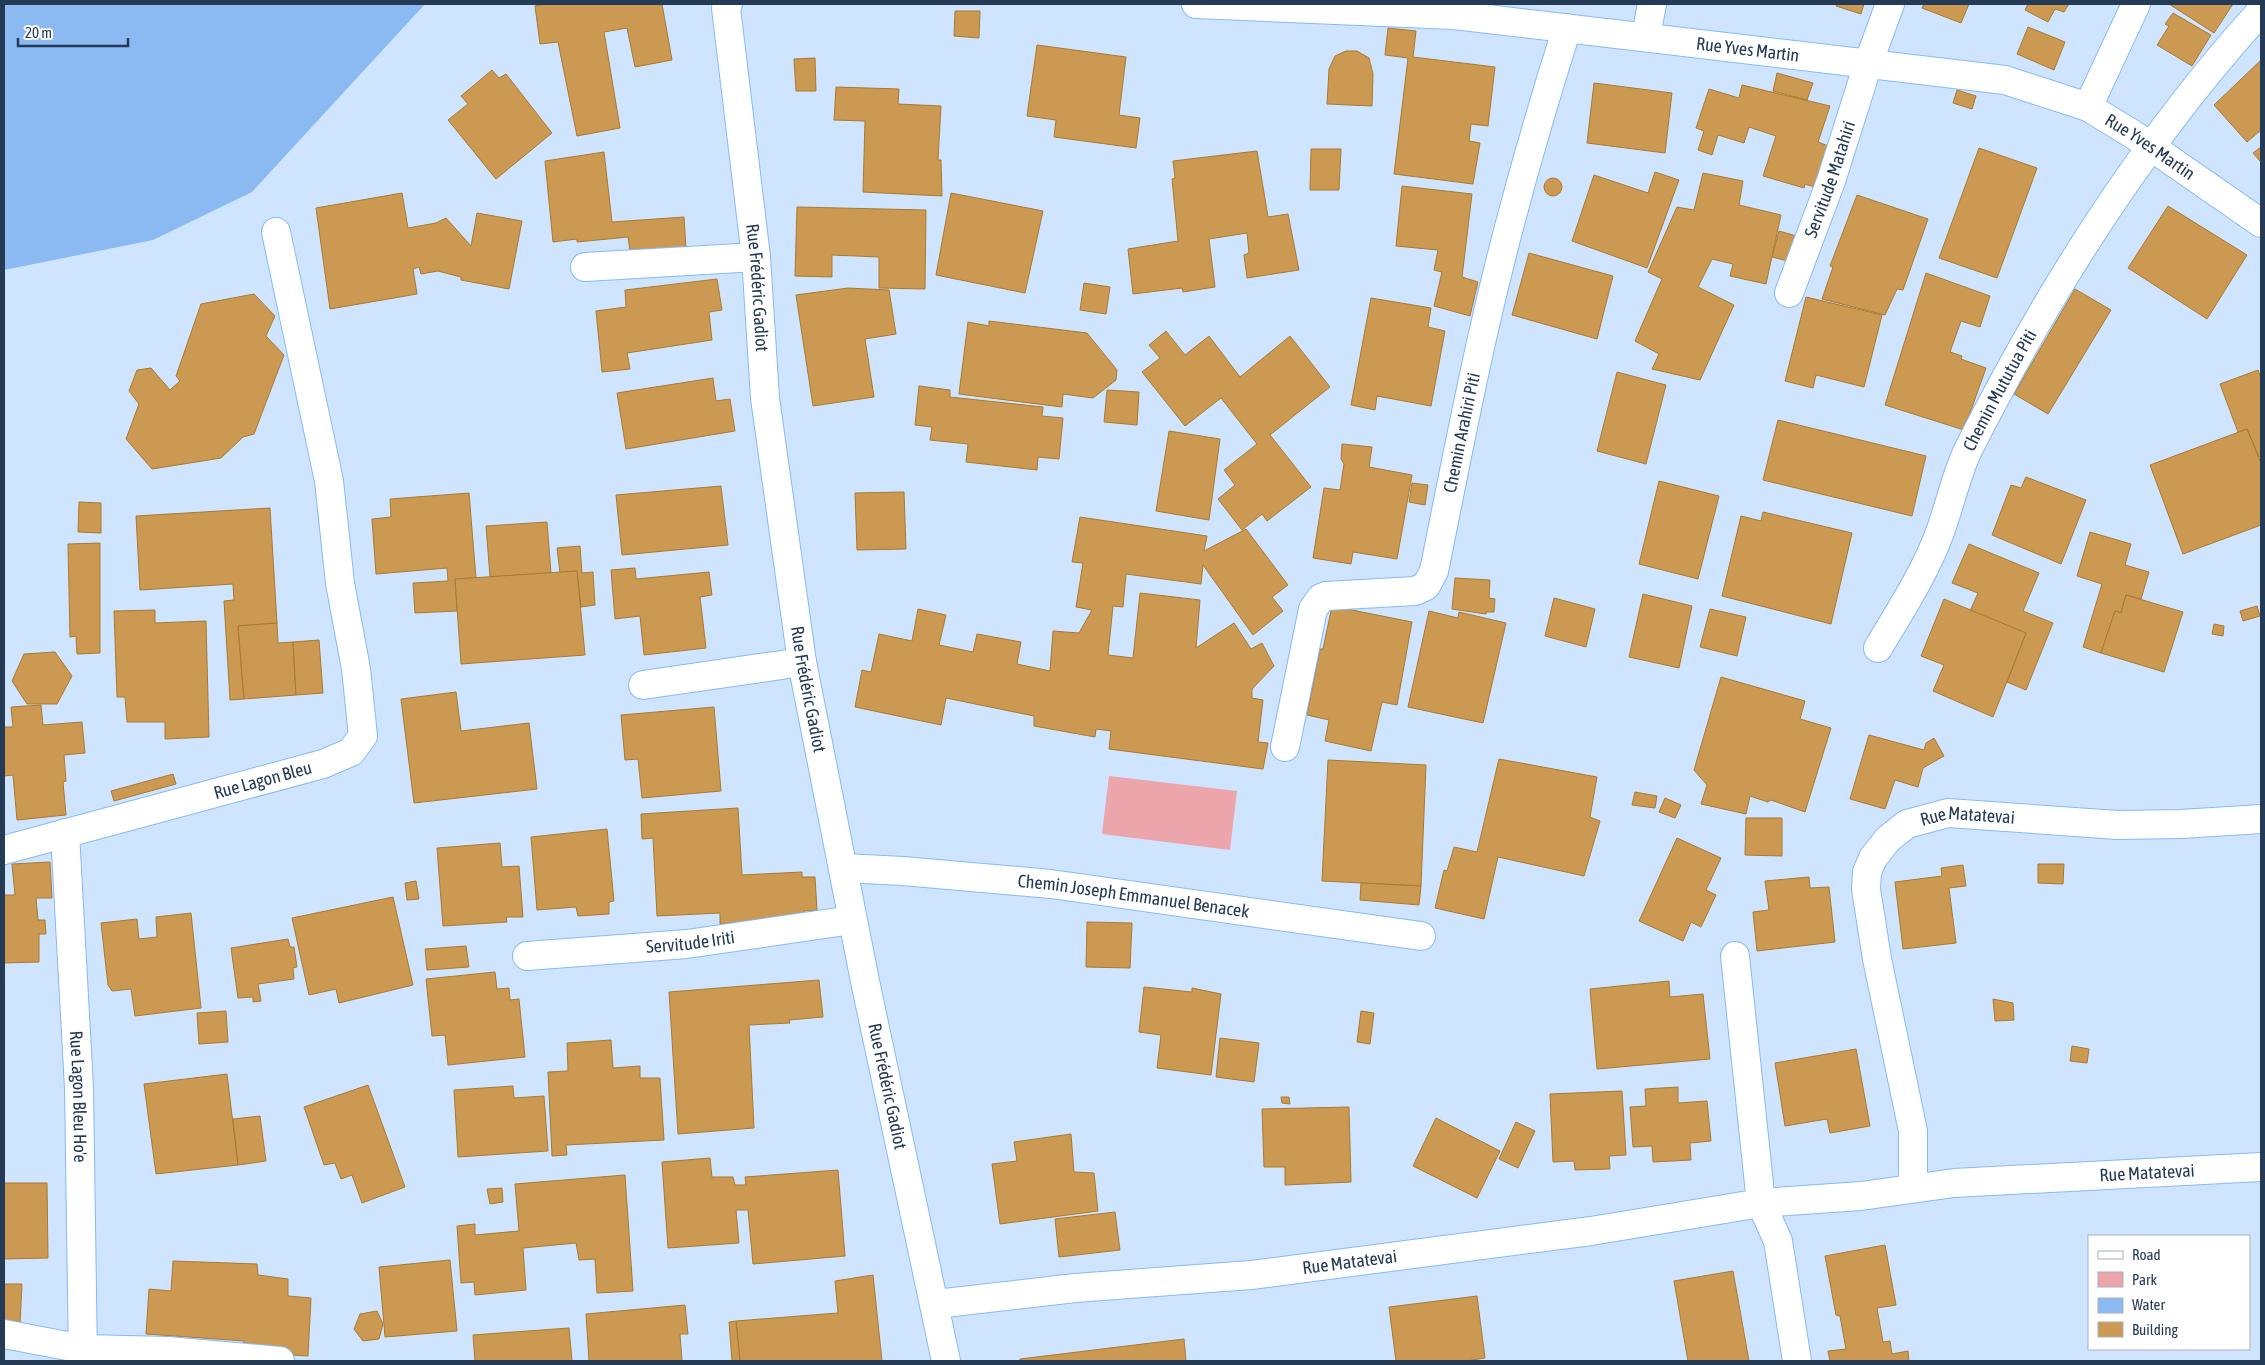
<svg xmlns="http://www.w3.org/2000/svg" width="2265" height="1365" viewBox="0 0 2265 1365" font-family="'Asap Condensed',sans-serif">
	<rect width="100%" height="100%" fill="#cfe4ff"/>
	<polygon fill="#eca5aa" points="1109,776 1237,791 1230,850 1102,834"/>
	<polygon fill="#8bb9f1" points="4,4 425,4 252,192 153,240 4,270"/>
	<g fill="#cb9951" stroke="#aa7a2f">
		<polygon points="547,4 662,4 672,60 635,67 627,28 604,32 620,128 577,136 558,42 540,44 535,6"/>
		<polygon points="1837,4 1864,4 1861,14 1836,6"/>
		<polygon points="1924,4 1969,4 1961,23 1922,8"/>
		<polygon points="2028,4 2069,4 2064,12 2055,9 2048,22 2025,10"/>
		<polygon points="2169,4 2233,4 2214,33"/>
		<polygon points="955,11 980,11 979,38 954,36"/>
		<polygon points="2173,13 2211,35 2192,66 2157,45 2169,26 2165,24"/>
		<polygon points="2028,27 2065,42 2054,70 2017,54"/>
		<polygon points="1388,28 1416,31 1413,57 1495,67 1488,126 1471,124 1469,141 1480,143 1473,184 1394,174 1408,58 1385,55"/>
		<polygon points="1037,45 1126,57 1119,115 1140,118 1136,148 1054,137 1056,120 1027,116"/>
		<polygon points="1346,51 1357,51 1369,58 1373,74 1372,106 1327,104 1329,69 1335,56"/>
		<polygon points="815,58 816,91 796,91 794,59"/>
		<polygon points="2261,60 2261,130 2247,142 2214,105"/>
		<polygon points="492,70 499,78 506,74 552,133 496,179 448,120 468,104 461,96"/>
		<polygon points="1777,73 1813,83 1807,100 1773,91"/>
		<polygon points="1594,83 1672,93 1665,153 1587,143"/>
		<polygon points="1742,85 1830,106 1818,142 1831,147 1818,188 1805,184 1804,188 1763,176 1776,136 1749,127 1744,143 1718,135 1712,155 1698,150 1704,131 1696,128 1709,89 1739,98"/>
		<polygon points="836,87 899,89 898,104 941,106 938,160 941,160 942,196 863,192 865,121 834,120"/>
		<polygon points="1957,90 1976,96 1972,109 1953,103"/>
		<polygon points="2261,147 2261,162 2253,153"/>
		<polygon points="1979,148 2037,168 1997,278 1939,258"/>
		<polygon points="1311,149 1341,149 1339,190 1310,190"/>
		<polygon points="1257,151 1268,217 1288,214 1299,270 1247,278 1244,255 1249,253 1247,233 1209,239 1215,287 1183,292 1182,288 1133,294 1128,249 1178,241 1172,179 1175,178 1173,161"/>
		<polygon points="604,152 612,222 684,217 686,249 630,251 628,237 577,242 577,239 553,242 545,161"/>
		<polygon points="1655,172 1679,180 1647,268 1572,241 1594,175 1648,193"/>
		<polygon points="1703,173 1743,181 1739,205 1781,215 1766,284 1730,276 1733,264 1712,259 1698,287 1734,305 1700,380 1652,369 1659,354 1635,341 1662,279 1648,272 1677,207 1694,210"/>
		<circle cx="1553" cy="187" r="9"/>
		<polygon points="1402,186 1472,194 1462,277 1478,282 1470,316 1434,306 1442,272 1434,270 1438,250 1396,246"/>
		<polygon points="402,193 408,228 436,223 446,218 471,246 477,213 522,221 509,289 461,280 461,277 438,271 421,274 419,267 413,269 417,294 330,309 316,208"/>
		<polygon points="951,193 1043,211 1025,293 936,275"/>
		<polygon points="1857,195 1928,219 1903,290 1897,289 1885,315 1822,299 1833,267 1830,266"/>
		<polygon points="2168,206 2247,255 2207,319 2128,268"/>
		<polygon points="797,207 926,210 925,289 879,288 879,257 832,255 832,277 795,276"/>
		<polygon points="1779,231 1800,237 1792,262 1772,257"/>
		<polygon points="1529,253 1613,276 1597,339 1512,315"/>
		<polygon points="1926,273 1990,296 1980,327 1961,321 1950,352 1962,356 1961,359 1986,368 1964,430 1885,405"/>
		<polygon points="717,279 722,310 709,312 712,340 627,353 630,369 602,372 596,311 626,307 625,290"/>
		<polygon points="1084,283 1110,287 1106,314 1080,310"/>
		<polygon points="848,288 889,290 896,334 865,339 874,397 813,406 796,295"/>
		<polygon points="2075,289 2111,310 2048,414 2014,394"/>
		<polygon points="254,294 275,316 266,336 284,355 254,434 243,437 221,458 152,469 126,439 139,404 129,391 137,370 151,368 170,390 180,381 176,376 201,304"/>
		<polygon points="1806,297 1882,315 1864,387 1816,375 1813,388 1785,381"/>
		<polygon points="1371,298 1431,308 1428,327 1445,331 1431,406 1377,396 1375,410 1351,405"/>
		<polygon points="989,321 1087,333 1117,370 1116,380 1093,398 1063,394 1062,407 959,394 968,322 989,326"/>
		<polygon points="1166,331 1185,355 1209,336 1240,377 1290,336 1330,387 1270,435 1311,487 1267,521 1262,514 1242,530 1218,499 1235,485 1224,470 1257,444 1221,398 1185,426 1142,372 1160,358 1149,345"/>
		<polygon points="2258,370 2261,378 2261,456 2259,457 2247,429 2238,432 2220,384"/>
		<polygon points="1617,372 1666,385 1646,464 1597,451"/>
		<polygon points="713,378 716,401 730,399 735,431 626,449 617,393"/>
		<polygon points="919,386 950,390 950,397 1043,407 1042,416 1063,418 1059,459 1038,457 1037,470 966,462 968,444 930,440 932,427 915,425"/>
		<polygon points="1107,390 1139,392 1137,425 1104,422"/>
		<polygon points="1778,420 1926,456 1912,516 1763,480"/>
		<polygon points="2247,429 2261,463 2261,525 2183,554 2150,465"/>
		<polygon points="1169,431 1220,439 1209,520 1156,511"/>
		<polygon points="1342,444 1372,447 1369,467 1412,475 1397,559 1353,552 1351,564 1313,558 1324,488 1340,490 1344,464 1341,459"/>
		<polygon points="2026,477 2086,500 2061,564 1992,535 2011,485 2021,488"/>
		<polygon points="1659,481 1719,496 1698,579 1639,564"/>
		<polygon points="1412,483 1428,485 1425,505 1409,502"/>
		<polygon points="721,486 728,545 622,555 616,495"/>
		<polygon points="904,492 906,549 857,550 855,493"/>
		<polygon points="469,493 476,578 455,579 457,611 415,613 413,583 448,581 447,568 376,574 372,519 391,517 390,499"/>
		<polygon points="79,502 101,503 101,533 78,532"/>
		<polygon points="270,508 277,623 238,626 244,699 230,700 224,601 234,600 233,584 140,590 136,516"/>
		<polygon points="1763,512 1852,533 1831,624 1722,596 1741,516 1761,521"/>
		<polygon points="1080,517 1207,536 1204,551 1246,529 1288,585 1272,597 1283,611 1253,635 1203,565 1201,584 1126,574 1123,607 1113,606 1108,655 1133,658 1140,593 1200,600 1196,648 1234,623 1251,649 1262,643 1274,666 1252,689 1252,698 1263,700 1258,742 1268,743 1263,769 1109,749 1111,731 1096,729 1095,737 1034,726 1034,716 946,698 941,725 855,707 862,670 871,672 879,634 912,641 918,609 946,615 939,645 973,652 977,634 1021,642 1017,664 1050,671 1053,631 1079,633 1092,610 1076,607 1083,563 1072,562"/>
		<polygon points="547,522 551,573 490,577 486,526"/>
		<polygon points="2090,532 2131,544 2125,565 2149,572 2141,599 2126,595 2121,613 2115,611 2101,653 2083,647 2102,584 2077,576"/>
		<polygon points="100,543 100,653 77,654 76,636 70,637 68,544"/>
		<polygon points="1969,544 2039,573 2023,611 2053,623 2026,690 2007,682 2026,633 1970,611 1978,593 1952,583"/>
		<polygon points="580,546 582,573 593,572 595,605 581,607 577,571 560,573 557,548"/>
		<polygon points="635,568 636,579 709,572 712,595 700,597 706,648 644,655 640,616 615,619 611,570"/>
		<polygon points="577,571 585,655 461,664 455,579"/>
		<polygon points="1455,578 1490,580 1489,598 1495,599 1494,612 1486,612 1486,614 1452,609"/>
		<polygon points="1643,594 1692,606 1679,668 1629,657"/>
		<polygon points="2126,595 2183,612 2164,672 2101,653 2115,611 2121,613"/>
		<polygon points="1554,598 1595,609 1586,647 1545,636"/>
		<polygon points="1944,599 2026,633 1993,717 1933,691 1944,665 1921,656"/>
		<polygon points="1332,606 1412,622 1397,705 1382,702 1371,751 1325,741 1329,720 1307,715 1320,649 1323,649"/>
		<polygon points="2257,606 2260,616 2243,621 2240,611"/>
		<polygon points="1710,609 1746,617 1737,656 1700,647"/>
		<polygon points="155,610 155,623 206,621 209,737 165,739 165,722 127,722 125,697 117,697 114,611"/>
		<polygon points="1429,611 1458,618 1459,612 1506,623 1483,723 1408,707"/>
		<polygon points="277,623 278,643 293,642 296,695 244,699 238,626"/>
		<polygon points="2214,624 2224,626 2223,636 2212,634"/>
		<polygon points="319,640 323,693 296,695 293,642"/>
		<polygon points="55,652 72,676 57,704 27,704 12,681 24,654"/>
		<polygon points="1721,677 1805,701 1800,719 1831,728 1805,812 1771,800 1768,802 1750,796 1746,814 1701,804 1707,785 1694,770"/>
		<polygon points="456,692 461,731 529,723 537,789 414,803 401,699"/>
		<polygon points="41,705 43,725 82,722 85,753 64,755 66,781 63,782 66,815 17,820 13,775 4,776 4,727 13,727 11,707"/>
		<polygon points="714,707 721,791 642,798 638,759 625,760 621,715"/>
		<polygon points="1869,735 1924,750 1926,743 1934,738 1944,756 1923,768 1918,787 1895,780 1885,809 1850,799"/>
		<polygon points="1499,759 1597,777 1590,817 1600,821 1584,876 1498,857 1484,919 1435,908 1444,870 1447,871 1454,847 1477,852"/>
		<polygon points="1328,760 1426,765 1421,886 1322,881"/>
		<polygon points="173,774 176,784 114,801 111,791"/>
		<polygon points="1635,792 1657,796 1655,808 1632,805"/>
		<polygon points="1665,798 1681,805 1675,818 1659,812"/>
		<polygon points="738,808 742,875 802,872 802,877 815,877 817,910 804,911 805,918 720,924 720,913 657,916 653,838 642,839 641,814"/>
		<polygon points="1746,818 1782,818 1782,856 1745,855"/>
		<polygon points="607,829 614,901 609,902 609,914 578,916 576,907 537,910 531,837"/>
		<polygon points="1677,838 1721,858 1706,890 1716,895 1701,927 1691,922 1683,941 1639,921"/>
		<polygon points="500,843 502,867 519,866 523,917 506,917 507,922 443,926 437,848"/>
		<polygon points="50,862 52,898 36,898 38,920 45,920 46,934 39,934 39,962 4,963 4,895 15,895 12,864"/>
		<polygon points="2038,864 2064,864 2063,884 2038,883"/>
		<polygon points="1963,865 1966,886 1949,888 1956,943 1903,949 1895,882 1942,876 1941,868"/>
		<polygon points="1809,877 1810,888 1829,887 1835,942 1757,951 1753,912 1769,910 1765,881"/>
		<polygon points="416,881 419,899 407,900 405,883"/>
		<polygon points="1361,883 1421,886 1419,905 1360,900"/>
		<polygon points="393,897 413,985 339,1003 336,989 309,995 292,918"/>
		<polygon points="191,913 201,1008 135,1016 131,989 112,991 108,985 101,923 137,919 139,939 157,937 156,917"/>
		<polygon points="1087,922 1132,923 1130,968 1086,967"/>
		<polygon points="288,939 290,947 294,947 297,967 293,968 294,979 258,984 261,1001 253,1002 253,997 238,998 231,948"/>
		<polygon points="466,946 469,967 427,970 425,949"/>
		<polygon points="495,972 497,989 509,988 510,1000 519,999 525,1057 448,1065 445,1035 432,1036 426,979"/>
		<polygon points="819,980 823,1017 789,1020 790,1023 749,1025 754,1128 678,1134 669,992"/>
		<polygon points="1669,981 1670,997 1703,994 1710,1059 1597,1069 1590,989"/>
		<polygon points="1144,987 1192,992 1192,988 1221,994 1211,1075 1157,1068 1161,1035 1139,1032"/>
		<polygon points="1993,999 2013,1003 2014,1020 1995,1021"/>
		<polygon points="226,1011 228,1042 199,1044 197,1013"/>
		<polygon points="1361,1011 1374,1013 1370,1044 1357,1042"/>
		<polygon points="1220,1038 1259,1043 1254,1082 1216,1077"/>
		<polygon points="611,1040 613,1068 640,1066 640,1078 660,1078 664,1140 566,1145 567,1155 552,1156 548,1072 568,1071 567,1043"/>
		<polygon points="2072,1046 2089,1049 2087,1063 2070,1061"/>
		<polygon points="1856,1049 1870,1126 1830,1133 1827,1119 1785,1126 1775,1063"/>
		<polygon points="227,1074 238,1165 156,1174 144,1084"/>
		<polygon points="368,1085 405,1187 362,1203 352,1175 341,1179 335,1163 324,1165 304,1107"/>
		<polygon points="513,1086 514,1098 544,1096 548,1151 458,1157 454,1090"/>
		<polygon points="1678,1087 1678,1103 1707,1101 1711,1141 1690,1143 1691,1160 1653,1162 1652,1146 1633,1147 1630,1107 1646,1106 1645,1089"/>
		<polygon points="1622,1091 1626,1155 1609,1156 1610,1169 1575,1170 1574,1161 1553,1162 1550,1094"/>
		<polygon points="1281,1097 1289,1097 1290,1104 1282,1103"/>
		<polygon points="1349,1107 1351,1182 1285,1185 1285,1167 1264,1167 1262,1109"/>
		<polygon points="260,1116 266,1161 238,1165 233,1119"/>
		<polygon points="1436,1118 1500,1151 1477,1198 1413,1166"/>
		<polygon points="1516,1122 1535,1131 1518,1168 1499,1159"/>
		<polygon points="1071,1134 1074,1172 1094,1173 1098,1211 1000,1224 992,1164 1017,1161 1014,1142"/>
		<polygon points="710,1158 712,1177 733,1177 735,1185 746,1185 745,1177 838,1170 845,1256 753,1264 748,1210 736,1210 739,1243 668,1248 662,1162"/>
		<polygon points="625,1175 633,1291 597,1293 595,1259 579,1260 576,1243 523,1248 526,1290 475,1295 474,1282 461,1283 457,1226 475,1224 475,1235 519,1231 515,1184"/>
		<polygon points="4,1183 47,1183 48,1258 4,1259"/>
		<polygon points="502,1188 503,1202 490,1204 487,1189"/>
		<polygon points="1115,1212 1120,1250 1059,1257 1055,1219"/>
		<polygon points="1885,1245 1896,1305 1877,1308 1883,1342 1890,1341 1892,1354 1908,1351 1909,1361 1830,1361 1828,1351 1846,1349 1840,1316 1836,1315 1825,1256"/>
		<polygon points="450,1260 457,1331 385,1337 379,1267"/>
		<polygon points="173,1261 257,1264 258,1275 288,1279 288,1296 311,1298 308,1356 243,1352 244,1341 146,1334 149,1289 171,1291"/>
		<polygon points="1733,1271 1749,1361 1688,1361 1674,1281"/>
		<polygon points="873,1275 882,1361 740,1361 736,1321 838,1313 835,1281"/>
		<polygon points="4,1284 22,1284 20,1325 4,1324"/>
		<polygon points="1477,1296 1485,1358 1466,1361 1396,1361 1389,1307"/>
		<polygon points="685,1305 688,1334 680,1334 682,1361 589,1361 586,1314"/>
		<polygon points="377,1311 383,1324 379,1339 363,1341 354,1329 360,1314"/>
		<polygon points="736,1321 740,1361 732,1361 729,1322"/>
		<polygon points="569,1328 572,1361 475,1361 473,1335"/>
		<polygon points="1184,1339 1186,1361 1020,1361 1020,1359"/>
	</g>
	<g fill="none" stroke-linecap="round" stroke-linejoin="round">
		<g stroke="#85b9f9" stroke-width="30">
			<g id="minor">
				<path id="s1" d="M728,4l-2,4 30,249 9,141 37,264 64,324 80,375"/>
				<path id="s2" d="M1196,4l258,11 551,65 83,27 46,28 127,88"/>
				<polyline points="1646,36 1652,4"/>
				<polyline points="2088,107 2136,4"/>
				<polyline points="585,267 756,257"/>
				<path id="s3" d="M1789,293l42,-112 37,-117 22,-60"/>
				<path id="s4" d="M1878,648c22,-37 47,-75 62,-116 10,-27 16,-57 28,-82 79,-157 175,-309 293,-439"/>
				<polyline points="643,685 802,662"/>
				<path id="s5" d="M1285,747l28,-138 8,-11 5,-2 89,-5 11,-5 8,-15c16,-79 31,-158 49,-237 23,-103 52,-205 84,-306"/>
				<path id="s6" d="M65,833l14,255 4,273"/>
				<path id="s7" d="M4,850l319,-86 28,-12 12,-16 -7,-67 -16,-86 -11,-102 -53,-249"/>
				<path id="s8" d="M844,868l59,3 148,13 370,52"/>
				<path id="s9" d="M527,956l160,-12 165,-24"/>
				<polyline points="1735,956 1761,1203 1778,1241 1797,1361"/>
				<path id="s10" d="M1913,1187v-56l-36,-172 -11,-70 1,-17 6,-14 15,-19 19,-15 41,-11 170,12 63,-1 80,-5"/>
				<path id="s11" d="M936,1304l139,-16 176,-13 340,-44 170,-28 100,-7 93,-13 307,-16"/>
				<polyline points="4,1334 83,1349 168,1351 280,1361"/>
			</g>
		</g>
		<use href="#minor" stroke="#fff" stroke-width="28"/>
	</g>
	<g text-anchor="middle" stroke-width="4.5" stroke-linejoin="round" paint-order="stroke">
		<g font-size="18" fill="#253a55" stroke="#fff">
			<text dy="6" stroke="none"><textPath href="#s2" startOffset="554">Rue Yves Martin</textPath></text>
			<text dy="6" stroke="none"><textPath href="#s2" startOffset="974">Rue Yves Martin</textPath></text>
			<text dy="6" stroke="none"><textPath href="#s3" startOffset="121">Servitude Matahiri</textPath></text>
			<text dy="6" stroke="none"><textPath href="#s1" startOffset="286">Rue Frédéric Gadiot</textPath></text>
			<text dy="6" stroke="none"><textPath href="#s4" startOffset="286">Chemin Mututua Piti</textPath></text>
			<text dy="6" stroke="none"><textPath href="#s5" startOffset="419">Chemin Arahiri Piti</textPath></text>
			<text dy="6" stroke="none"><textPath href="#s1" startOffset="691">Rue Frédéric Gadiot</textPath></text>
			<text dy="6" stroke="none"><textPath href="#s7" startOffset="268">Rue Lagon Bleu</textPath></text>
			<text dy="6" stroke="none"><textPath href="#s10" startOffset="445">Rue Matatevai</textPath></text>
			<text dy="6" stroke="none"><textPath href="#s8" startOffset="291">Chemin Joseph Emmanuel Benacek</textPath></text>
			<text dy="6" stroke="none"><textPath href="#s9" startOffset="164">Servitude Iriti</textPath></text>
			<text dy="6" stroke="none"><textPath href="#s1" startOffset="1096">Rue Frédéric Gadiot</textPath></text>
			<text dy="6" stroke="none"><textPath href="#s6" startOffset="264">Rue Lagon Bleu Ho'e</textPath></text>
			<text dy="6" stroke="none"><textPath href="#s11" startOffset="1219">Rue Matatevai</textPath></text>
			<text dy="6" stroke="none"><textPath href="#s11" startOffset="416">Rue Matatevai</textPath></text>
		</g>
	</g>
	<rect width="2265" height="1365" fill="none" stroke="#253a55" stroke-width="10"/>
	<rect x="2088" y="1235" width="162" height="115" fill="#ffffff" stroke="#a8b0bb"/>
	<rect x="2098" y="1251" width="25" height="8" fill="#ffffff" stroke="#a8b0bb"/>
	<text x="2132" y="1260" font-size="15" fill="#253a55">Road</text>
	<rect x="2098" y="1272" width="25" height="15" fill="#eca5aa" stroke="#a8b0bb"/>
	<text x="2132" y="1285" font-size="15" fill="#253a55">Park</text>
	<rect x="2098" y="1298" width="25" height="15" fill="#8bb9f1" stroke="#a8b0bb"/>
	<text x="2132" y="1310" font-size="15" fill="#253a55">Water</text>
	<rect x="2098" y="1322" width="25" height="15" fill="#cb9951" stroke="#a8b0bb"/>
	<text x="2132" y="1335" font-size="15" fill="#253a55">Building</text>
	<path d="M18 38v8h110v-8" fill="none" stroke="#253a55" stroke-width="2.5"/>
	<text x="25" y="38" font-size="15" fill="#253a55" stroke="#ffffff" stroke-width="4" paint-order="stroke">20 m</text>
</svg>
